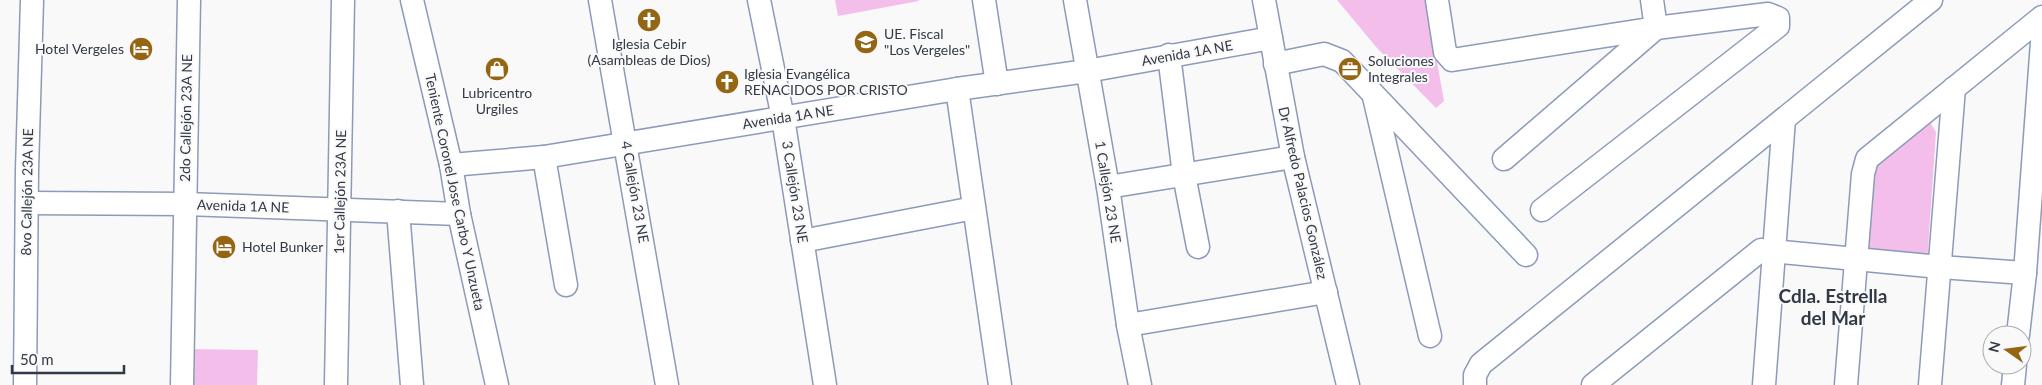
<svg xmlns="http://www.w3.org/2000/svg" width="2042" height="385" viewBox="0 0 2042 385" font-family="Lato,sans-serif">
	<rect width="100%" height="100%" fill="#f9f9f9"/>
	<g fill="#f4beeb">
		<polygon points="835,0 918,0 919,1 838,16"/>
		<polygon points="1337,0 1426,0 1444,101 1436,108 1377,48"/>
		<polygon points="1930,122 1936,132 1927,264 1862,258 1865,169"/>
		<polygon points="190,349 258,350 257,385 190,385"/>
	</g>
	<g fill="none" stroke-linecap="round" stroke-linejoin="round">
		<g stroke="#8b9bb9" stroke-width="25">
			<g id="minor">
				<polyline points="412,0 451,165 459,214 497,385"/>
				<polyline points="600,0 667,385"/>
				<polyline points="759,0 783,118 825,385"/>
				<polyline points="984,0 997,84"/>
				<polyline points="1075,0 1108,187 1128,325 1140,385"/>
				<polyline points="1264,0 1293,157 1348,385"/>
				<polyline points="1437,0 1445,52 1452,60 1656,28 1768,14 1778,18 1778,26 1542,210"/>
				<polyline points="1652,0 1656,28"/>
				<polyline points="1169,55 1184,175 1198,247"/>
				<polyline points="1275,64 1324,54 1342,61 1526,255"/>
				<polyline points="957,89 1000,385"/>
				<polyline points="1374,97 1430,336"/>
				<polyline points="544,157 566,285"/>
				<polyline points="1504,159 1656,28"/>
				<polyline points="451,165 544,157 957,89 1087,71 1271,38"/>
				<polyline points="1108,187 1293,157"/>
				<polyline points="27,203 185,204 459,214"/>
				<polyline points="398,211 412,385"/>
				<polyline points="802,241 974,208"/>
				<polyline points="1128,325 1326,292"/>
				<polyline points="2018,335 2025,273 2042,42"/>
				<polyline points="25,385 27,170 32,0"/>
				<polyline points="182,385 189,0"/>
				<polyline points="336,385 343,0"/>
				<polyline points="1475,385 1475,375 1481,364 1931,0"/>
				<polyline points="1593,385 1761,250 1940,267 2025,273"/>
				<polyline points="1764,385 1784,119"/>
				<polyline points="1846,385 1863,174 1867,159 2042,17"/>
				<polyline points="1930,385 1954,88"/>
				<polyline points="2013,385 2015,365"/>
			</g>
		</g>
		<use href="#minor" stroke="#fff" stroke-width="22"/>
	</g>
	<defs>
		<g id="church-disc" transform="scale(1.25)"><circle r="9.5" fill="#946614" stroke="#f9f9f9"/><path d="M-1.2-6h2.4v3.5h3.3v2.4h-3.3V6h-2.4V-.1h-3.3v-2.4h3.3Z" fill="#fff"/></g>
		<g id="school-disc" transform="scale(1.25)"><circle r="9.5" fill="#946614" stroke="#f9f9f9"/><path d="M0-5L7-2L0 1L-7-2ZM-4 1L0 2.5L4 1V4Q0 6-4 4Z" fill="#fff"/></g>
		<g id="hotel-disc" transform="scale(1.25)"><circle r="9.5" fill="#946614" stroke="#f9f9f9"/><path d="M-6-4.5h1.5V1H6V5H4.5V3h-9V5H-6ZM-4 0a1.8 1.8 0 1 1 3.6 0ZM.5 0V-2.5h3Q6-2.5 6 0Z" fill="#fff"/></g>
		<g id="shop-disc" transform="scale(1.25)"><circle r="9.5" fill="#946614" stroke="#f9f9f9"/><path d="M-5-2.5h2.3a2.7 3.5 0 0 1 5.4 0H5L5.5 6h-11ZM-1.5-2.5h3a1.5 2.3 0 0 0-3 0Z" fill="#fff"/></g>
		<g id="office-disc" transform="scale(1.25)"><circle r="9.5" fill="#946614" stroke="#f9f9f9"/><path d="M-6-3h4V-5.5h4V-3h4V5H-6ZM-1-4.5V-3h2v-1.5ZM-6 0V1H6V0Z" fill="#fff"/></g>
	</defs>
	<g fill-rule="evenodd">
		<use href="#church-disc" x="649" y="20"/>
		<use href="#school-disc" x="866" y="42"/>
		<use href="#hotel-disc" x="141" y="49"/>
		<use href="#shop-disc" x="497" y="69"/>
		<use href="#office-disc" x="1350" y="69"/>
		<use href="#church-disc" x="727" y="82"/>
		<use href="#hotel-disc" x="224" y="247"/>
	</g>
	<g text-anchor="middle" stroke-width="4" stroke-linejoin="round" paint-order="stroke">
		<g font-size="14" fill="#323946" stroke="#f9f9f9" text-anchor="start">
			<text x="884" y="39">UE. Fiscal<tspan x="884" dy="16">"Los Vergeles"</tspan></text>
			<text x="649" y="49" text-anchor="middle">Iglesia Cebir<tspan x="649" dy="16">(Asambleas de Dios)</tspan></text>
			<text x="124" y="54" text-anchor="end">Hotel Vergeles</text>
			<text x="1368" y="66">Soluciones<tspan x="1368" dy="16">Integrales</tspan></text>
			<text x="744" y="79">Iglesia Evangélica<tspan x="744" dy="16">RENACIDOS POR CRISTO</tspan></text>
			<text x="497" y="98" text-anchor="middle">Lubricentro<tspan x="497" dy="16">Urgiles</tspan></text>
			<text x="242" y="252">Hotel Bunker</text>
		</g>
		<g font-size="14" fill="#323946" stroke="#f9f9f9">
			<text transform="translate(1187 53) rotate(-10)" y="5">Avenida 1A NE</text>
			<text transform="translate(788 117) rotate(-9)" y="5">Avenida 1A NE</text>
			<text transform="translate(186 118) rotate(-89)" y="5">2do Callejón 23A NE</text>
			<text transform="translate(27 192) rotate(-89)" y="5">8vo Callejón 23A NE</text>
			<text transform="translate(340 192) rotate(-89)" y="5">1er Callejón 23A NE</text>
			<text transform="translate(455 192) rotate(78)" y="5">Teniente Coronel Jose Carbo Y Unzueta</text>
			<text transform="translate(635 192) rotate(80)" y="5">4 Callejón 23 NE</text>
			<text transform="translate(795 192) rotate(81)" y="5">3 Callejón 23 NE</text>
			<text transform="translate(1108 192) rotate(81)" y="5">1 Callejón 23 NE</text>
			<text transform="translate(1303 193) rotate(77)" y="5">Dr Alfredo Palacios González</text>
			<text transform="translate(243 206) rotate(2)" y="5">Avenida 1A NE</text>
		</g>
		<g font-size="19" font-weight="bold" fill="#323946" stroke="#f9f9f9">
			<text x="1833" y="303">Cdla. Estrella<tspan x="1833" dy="22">del Mar</tspan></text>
		</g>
	</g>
	<g transform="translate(2007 350) rotate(284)"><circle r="24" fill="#f9f9f9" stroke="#a9acb1"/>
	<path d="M0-4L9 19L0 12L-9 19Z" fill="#946614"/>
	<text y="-8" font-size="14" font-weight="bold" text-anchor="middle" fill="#323946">N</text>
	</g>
	<path d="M12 365v8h112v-8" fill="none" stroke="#323946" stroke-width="2.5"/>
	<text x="20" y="365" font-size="15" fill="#323946" stroke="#f9f9f9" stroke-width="4" paint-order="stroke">50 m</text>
</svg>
